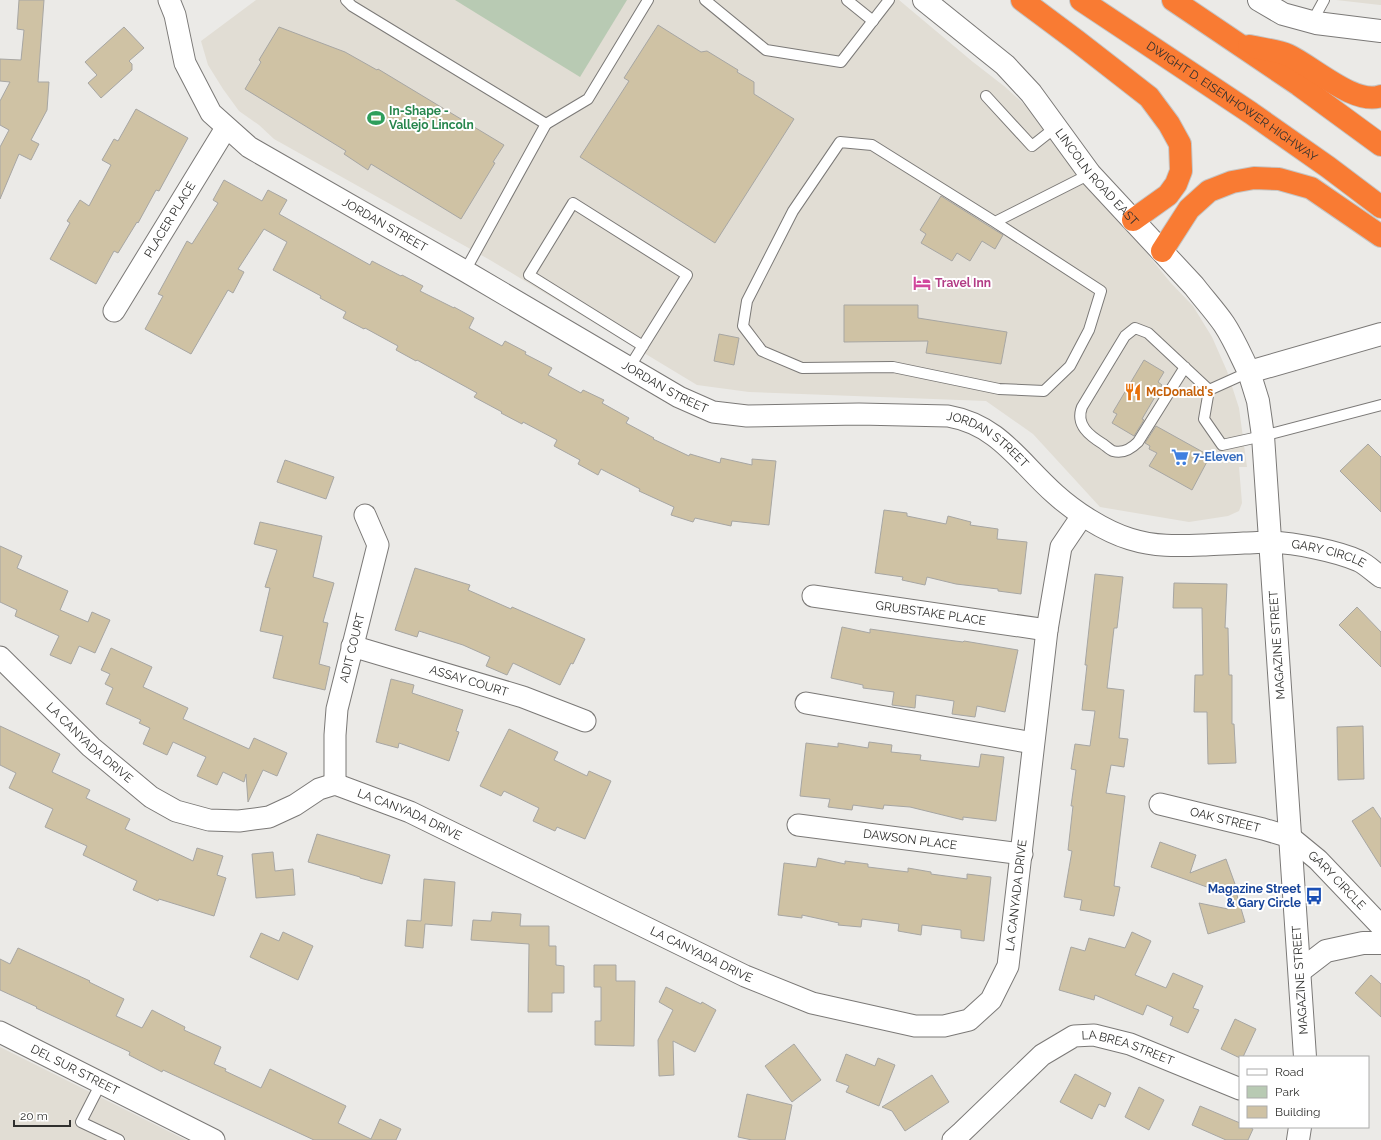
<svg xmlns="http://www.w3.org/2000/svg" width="1381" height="1140" viewBox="0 0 1381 1140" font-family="Raleway,sans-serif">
	<rect width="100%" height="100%" fill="#ebeae7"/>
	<g fill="#e1ddd4">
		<polygon points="256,0 899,0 973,62 1004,86 1035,114 1170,282 1193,306 1212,337 1227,371 1239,408 1247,467 1239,467 1242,503 1239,511 1228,516 1189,522 1100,507 1033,434 986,401 749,392 697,385 490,260 274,139 259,125 239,111 223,89 208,65 201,41"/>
		<polygon points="1336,0 1381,0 1381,5 1380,5"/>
		<polygon points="0,1047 186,1140 0,1140"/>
	</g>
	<polygon fill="#b8cab3" points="455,0 627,0 580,77"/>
	<g fill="#cfc2a4" stroke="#a7a6a3">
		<polygon points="19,0 44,0 38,82 49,82 47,110 31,140 39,144 31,160 19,154 0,199 0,147 9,130 0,125 0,101 10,82 0,81 0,59 21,60 24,30 17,29"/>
		<polygon points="658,25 701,52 707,51 738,70 737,72 754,82 754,94 794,119 715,243 580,157 629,81 624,78"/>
		<polygon points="124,27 144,48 129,61 132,64 132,70 101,98 88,83 97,75 85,62"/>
		<polygon points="279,27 345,52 377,70 378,69 504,145 493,162 495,163 461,219 371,164 368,170 344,154 346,151 245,89 261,62 259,60"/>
		<polygon points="136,109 188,138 159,191 156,190 138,223 137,222 118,253 114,251 96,284 50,259 70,223 67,221 80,200 89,206 111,165 102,160 114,139 118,141"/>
		<polygon points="224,180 262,201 268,190 287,200 279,214 370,265 372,261 401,276 402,275 423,286 420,291 454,308 454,307 474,318 469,328 502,346 505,341 526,352 525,354 552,368 548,375 581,393 583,390 604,400 602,403 629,418 626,423 654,438 653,439 689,456 690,454 720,463 721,458 752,465 752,459 776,461 769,525 732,521 731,526 695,518 693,522 671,515 674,507 639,491 640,489 601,469 598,475 578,464 580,460 554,446 557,440 523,422 522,424 501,413 502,412 474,397 477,393 417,360 416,361 396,350 398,346 365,328 364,329 343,318 346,312 320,298 321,296 273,270 287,242 264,229 238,269 244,272 233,293 228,290 191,354 145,329 163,296 158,294 187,241 192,244 218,203 213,200"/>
		<polygon points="941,196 1003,235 995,249 982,241 970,261 957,253 952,261 921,243 926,234 920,230"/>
		<polygon points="844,305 918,305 918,318 1007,332 1001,364 926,353 928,341 844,342"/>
		<polygon points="719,334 739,338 734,365 714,361"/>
		<polygon points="1144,360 1164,372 1158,382 1162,385 1142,419 1144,420 1134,436 1112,423 1117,414 1113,412"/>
		<polygon points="1156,426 1210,456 1192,490 1149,466 1157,453 1149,449 1150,446 1145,443"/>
		<polygon points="1368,444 1381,457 1381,512 1340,471"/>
		<polygon points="285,460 334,477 326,499 277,482"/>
		<polygon points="884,510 907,513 907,516 946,524 948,516 971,522 970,525 998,529 997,539 1027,542 1021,594 998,591 998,589 956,584 927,577 925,585 902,580 903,577 875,573"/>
		<polygon points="260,522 322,536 313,577 334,583 323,622 328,623 319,664 330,667 325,690 273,678 283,636 260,631 270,588 265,587 277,550 254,544"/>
		<polygon points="0,546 22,556 17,568 68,591 60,610 88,622 92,612 110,620 95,653 79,646 71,664 50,655 59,636 15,616 17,610 0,602"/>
		<polygon points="415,568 470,585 468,590 511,609 512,607 542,620 585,639 573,664 571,663 560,685 513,663 507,675 486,666 490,657 463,645 419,631 417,637 395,630"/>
		<polygon points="1095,574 1123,577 1117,628 1114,628 1107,688 1124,690 1119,738 1128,739 1124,767 1111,765 1106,793 1125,796 1114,886 1120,887 1114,916 1080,910 1082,900 1064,897 1072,851 1068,850 1073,806 1071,806 1076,770 1071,769 1075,744 1090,746 1095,711 1082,710 1087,665 1085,665"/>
		<polygon points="1174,583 1227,584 1225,628 1228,628 1229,675 1232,675 1232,724 1234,724 1236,763 1208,764 1207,712 1194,712 1195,675 1203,675 1202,608 1173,608"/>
		<polygon points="1357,607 1381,632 1381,667 1339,625"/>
		<polygon points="842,627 870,633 870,629 932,638 963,642 964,641 1018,650 1005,712 977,706 975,717 952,714 954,701 916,695 915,708 892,705 894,692 863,688 863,685 831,678"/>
		<polygon points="111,648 152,667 143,687 188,708 183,719 249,749 254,738 287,753 277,776 263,770 248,802 246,774 244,782 223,772 217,785 197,776 206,757 173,742 167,755 143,744 150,728 139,723 141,720 106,704 113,688 105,684 110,674 101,670"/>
		<polygon points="391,679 414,685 412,693 463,710 456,731 459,732 449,761 399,743 398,748 376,742"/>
		<polygon points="0,726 60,754 52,772 90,790 86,798 130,819 125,829 193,861 197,848 223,856 217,875 226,878 214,916 159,899 158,901 133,890 137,881 83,855 87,846 45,827 53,809 9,788 16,773 0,765"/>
		<polygon points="1363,726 1364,779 1338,780 1337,727"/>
		<polygon points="509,729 558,752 554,760 587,776 589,771 611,781 585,839 557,827 555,831 533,821 539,808 504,791 501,796 480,786"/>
		<polygon points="869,742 892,745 891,752 921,755 920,760 979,767 981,754 1004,757 996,821 963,817 963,820 910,807 884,805 883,809 853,805 852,810 828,807 830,799 800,796 806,743 838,747 838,743 868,748"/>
		<polygon points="1373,807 1381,819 1381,867 1352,821"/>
		<polygon points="317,834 390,855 382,884 360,878 360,877 308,862"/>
		<polygon points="1160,842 1196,855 1190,873 1226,859 1235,884 1234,885 1245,922 1208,934 1199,903 1228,909 1232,896 1151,867"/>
		<polygon points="273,852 275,871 293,869 295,895 256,898 252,854"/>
		<polygon points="818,858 845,864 845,861 868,864 868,867 908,872 908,868 931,872 931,874 967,879 967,874 991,877 984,941 961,938 961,930 922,925 921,935 898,931 899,924 862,919 861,927 838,925 839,923 802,915 802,918 778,915 784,863 816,867"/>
		<polygon points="424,879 455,882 452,926 425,924 423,948 405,946 407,920 421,921"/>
		<polygon points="492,912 521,914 520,926 549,926 549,946 556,946 556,965 564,966 564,993 552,993 552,1012 528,1012 529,944 471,940 473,920 491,921"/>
		<polygon points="283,932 313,946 298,980 250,957 261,933 279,941"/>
		<polygon points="1132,932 1151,941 1135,975 1166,988 1173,973 1203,986 1193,1008 1199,1010 1188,1033 1170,1025 1173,1017 1147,1005 1143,1015 1095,995 1094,1000 1059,990 1071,947 1085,951 1089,938 1125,948"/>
		<polygon points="18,948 90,981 89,982 124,999 116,1016 142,1028 152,1010 185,1027 184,1030 221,1047 214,1064 226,1069 225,1071 261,1088 270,1069 346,1106 338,1123 371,1139 380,1119 401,1129 396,1140 314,1140 163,1070 162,1072 129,1055 130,1052 36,1008 37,1007 0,990 0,959 10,964"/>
		<polygon points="594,965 616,965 616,981 635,981 634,1046 595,1045 595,1021 601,1021 601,987 594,987"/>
		<polygon points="1371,975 1381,984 1381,1017 1355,993"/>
		<polygon points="666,987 701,1004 702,1002 716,1010 695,1052 673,1041 674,1075 659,1076 658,1040 673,1010 659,1002"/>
		<polygon points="1235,1019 1256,1029 1243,1057 1240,1058 1221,1049"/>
		<polygon points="794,1044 821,1080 792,1102 765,1066"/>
		<polygon points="846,1054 875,1066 878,1058 895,1065 879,1106 846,1092 849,1086 836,1081"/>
		<polygon points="1075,1074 1111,1093 1105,1107 1099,1104 1092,1119 1060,1102"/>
		<polygon points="932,1075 949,1102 905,1131 892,1111 882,1107"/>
		<polygon points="1139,1087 1164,1100 1149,1130 1125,1117"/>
		<polygon points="747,1094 792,1105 785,1140 752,1140 738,1137"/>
		<polygon points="1200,1106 1240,1123 1240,1127 1249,1127 1253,1129 1248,1140 1226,1140 1192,1125"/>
	</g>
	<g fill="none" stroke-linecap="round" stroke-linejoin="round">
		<g stroke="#7b7977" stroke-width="12">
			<g id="service">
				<polyline points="346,0 352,6 546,124 465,271"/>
				<polyline points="705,0 766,50 841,62 889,0"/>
				<polyline points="847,0 873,21"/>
				<polyline points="1312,22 1324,0"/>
				<polyline points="986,96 1032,146 1056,127"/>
				<polyline points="546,124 588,99 648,0"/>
				<polyline points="995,222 872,145 840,142 793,211 747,301 743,326 762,351 802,368 893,367 999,389 1044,391 1070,366 1089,330 1101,291 995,222 1090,174"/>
				<path d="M1185,367l-47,75c-6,6 -15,12 -25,9 -3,-1 -7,-5 -10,-7 -13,-8 -28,-19 -21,-37l43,-71 10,-8 13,5 61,57 40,-18"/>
				<polyline points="629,368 687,275 573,203 529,275 643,346"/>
				<polyline points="1209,390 1204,419 1222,445 1263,436 1381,405"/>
				<polyline points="101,1083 81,1122 119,1140"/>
			</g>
		</g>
		<g stroke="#7b7977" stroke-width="23">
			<g id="minor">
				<path id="s1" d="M169,0l6,15 10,48 26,50 38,34 216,124 214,126 34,15 34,4 112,-2 89,2c51,9 71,46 107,78 20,18 49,37 75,45 26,8 47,7 75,6 13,-1 26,-1 39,-2 9,0 18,-1 27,-1 24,1 66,9 88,19 8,4 15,11 22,16"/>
				<path id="s2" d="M114,311l112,-183"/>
				<path id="s3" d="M813,596l234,34"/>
				<path id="s4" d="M352,646l171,51 62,24"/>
				<path id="s5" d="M0,657l91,90 60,50 25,14 33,9 30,1 30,-4 26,-12 24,-16 16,-5 75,28 335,164 67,27 103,23h29l25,-6 22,-20 17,-34 39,-336 14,-83 21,-31"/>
				<polyline points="806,703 1033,743"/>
				<path id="s6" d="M335,784v-49l2,-26 41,-164 -13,-30"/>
				<path id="s7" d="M1160,804l103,25 27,8 28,23 63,66"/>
				<path id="s8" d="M798,825l224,29"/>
				<path id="s9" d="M0,1032l214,108"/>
				<path id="s10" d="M953,1140l9,-8 80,-77 32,-19 20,-1 36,9 110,45"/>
			</g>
		</g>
		<g stroke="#7b7977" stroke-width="24">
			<g id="tertiary">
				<path id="s11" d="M924,0l81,65 26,28 59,81 104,112c10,13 21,25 30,38 10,15 17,32 25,48"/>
				<polyline points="1259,0 1283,14 1316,23 1381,31"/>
				<polyline points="1300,971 1326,951 1363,943 1381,943"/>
				<polyline points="1305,1057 1263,436 1258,401 1249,372 1381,334"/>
				<polyline points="1298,1140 1300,1127"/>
			</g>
		</g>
		<g stroke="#c5c5c4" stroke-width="24">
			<g id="motorway">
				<polyline points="1022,0 1077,41 1149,97 1169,124 1180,144 1181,171 1176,184 1168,195 1133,220"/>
				<path id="s12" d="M1081,0l170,113 77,54 53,40"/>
				<polyline points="1173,0 1299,85 1381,145"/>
				<path d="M1249,46c12,3 28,4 39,9 24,11 67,51 93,41"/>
				<polyline points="1162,251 1189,209 1209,191 1232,182 1254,178 1279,179 1311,188 1381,236"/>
			</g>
		</g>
		<use href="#service" stroke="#fff" stroke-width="10"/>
		<use href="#minor" stroke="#fff" stroke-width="21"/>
		<use href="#tertiary" stroke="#fff" stroke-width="22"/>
		<use href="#motorway" stroke="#f97b33" stroke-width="22"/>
	</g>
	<defs>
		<g id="stadium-bare" transform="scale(1.38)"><path d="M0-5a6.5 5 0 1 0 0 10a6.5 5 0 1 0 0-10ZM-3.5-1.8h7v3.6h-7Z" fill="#2e9e5b" stroke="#fff" stroke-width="2.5" paint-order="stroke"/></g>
		<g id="hotel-bare" transform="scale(1.38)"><path d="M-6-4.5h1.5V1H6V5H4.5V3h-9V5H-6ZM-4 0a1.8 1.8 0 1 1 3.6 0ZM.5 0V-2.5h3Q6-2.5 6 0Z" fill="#d1479c" stroke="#fff" stroke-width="2.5" paint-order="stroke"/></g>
		<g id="restaurant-bare" transform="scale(1.38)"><path d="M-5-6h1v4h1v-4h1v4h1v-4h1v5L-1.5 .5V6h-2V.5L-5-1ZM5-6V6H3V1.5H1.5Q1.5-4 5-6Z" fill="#e8710a" stroke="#fff" stroke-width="2.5" paint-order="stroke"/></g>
		<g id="supermarket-bare" transform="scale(1.38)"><path d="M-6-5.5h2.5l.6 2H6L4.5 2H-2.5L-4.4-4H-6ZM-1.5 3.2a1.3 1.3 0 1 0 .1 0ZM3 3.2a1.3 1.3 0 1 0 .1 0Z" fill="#3f7fe0" stroke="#fff" stroke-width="2.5" paint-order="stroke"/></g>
		<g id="bus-bare" transform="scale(1.38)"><path d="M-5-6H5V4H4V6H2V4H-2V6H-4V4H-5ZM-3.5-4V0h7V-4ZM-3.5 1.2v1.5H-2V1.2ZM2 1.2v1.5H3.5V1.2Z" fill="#1a4fb4" stroke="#fff" stroke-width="2.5" paint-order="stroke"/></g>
	</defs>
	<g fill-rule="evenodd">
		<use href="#stadium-bare" x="376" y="118"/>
		<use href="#hotel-bare" x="922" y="283"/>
		<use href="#restaurant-bare" x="1133" y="392"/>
		<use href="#supermarket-bare" x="1180" y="457"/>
		<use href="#bus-bare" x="1314" y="896"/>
	</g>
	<g text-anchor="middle" stroke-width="4" stroke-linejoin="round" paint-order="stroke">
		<g font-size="12" fill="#30302e" stroke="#fff">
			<text dy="4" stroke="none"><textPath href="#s12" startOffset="182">DWIGHT D. EISENHOWER HIGHWAY</textPath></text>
			<text dy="4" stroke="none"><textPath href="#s11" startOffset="249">LINCOLN ROAD EAST</textPath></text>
			<text dy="4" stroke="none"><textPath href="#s2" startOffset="107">PLACER PLACE</textPath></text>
			<text dy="4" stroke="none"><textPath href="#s1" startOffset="329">JORDAN STREET</textPath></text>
			<text dy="4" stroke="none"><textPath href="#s1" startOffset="653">JORDAN STREET</textPath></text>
			<text dy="4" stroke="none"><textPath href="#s1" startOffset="989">JORDAN STREET</textPath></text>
			<text dy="4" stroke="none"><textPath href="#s1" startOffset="1366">GARY CIRCLE</textPath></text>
			<text dy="4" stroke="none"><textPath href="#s3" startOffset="119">GRUBSTAKE PLACE</textPath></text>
			<text transform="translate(1277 645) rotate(-94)" y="4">MAGAZINE STREET</text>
			<text dy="4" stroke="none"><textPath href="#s6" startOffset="138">ADIT COURT</textPath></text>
			<text dy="4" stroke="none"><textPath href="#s4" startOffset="122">ASSAY COURT</textPath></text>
			<text dy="4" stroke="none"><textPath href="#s5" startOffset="124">LA CANYADA DRIVE</textPath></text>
			<text dy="4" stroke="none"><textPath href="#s5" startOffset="484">LA CANYADA DRIVE</textPath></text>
			<text dy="4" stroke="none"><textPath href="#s7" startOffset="67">OAK STREET</textPath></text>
			<text dy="4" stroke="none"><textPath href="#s8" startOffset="113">DAWSON PLACE</textPath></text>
			<text dy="4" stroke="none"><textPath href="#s7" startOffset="198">GARY CIRCLE</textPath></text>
			<text dy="4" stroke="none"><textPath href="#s5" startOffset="1228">LA CANYADA DRIVE</textPath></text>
			<text dy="4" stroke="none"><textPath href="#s5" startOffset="808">LA CANYADA DRIVE</textPath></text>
			<text transform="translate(1300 980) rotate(-94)" y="4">MAGAZINE STREET</text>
			<text dy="4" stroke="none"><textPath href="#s10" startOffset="216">LA BREA STREET</textPath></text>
			<text dy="4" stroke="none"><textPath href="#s9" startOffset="84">DEL SUR STREET</textPath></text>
		</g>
		<g font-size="12" font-weight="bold" fill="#27864d" stroke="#fff" text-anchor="start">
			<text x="389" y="115">In-Shape -<tspan x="389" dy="14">Vallejo Lincoln</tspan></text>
		</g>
		<g font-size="12" font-weight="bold" fill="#b23c85" stroke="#fff" text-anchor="start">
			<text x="935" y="287">Travel Inn</text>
		</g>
		<g font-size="12" font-weight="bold" fill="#c56008" stroke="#fff" text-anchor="start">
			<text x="1146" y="396">McDonald's</text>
		</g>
		<g font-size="12" font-weight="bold" fill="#366cbe" stroke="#fff" text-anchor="start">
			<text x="1193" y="461">7-Eleven</text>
		</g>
		<g font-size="12" font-weight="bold" fill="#164399" stroke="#fff" text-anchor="end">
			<text x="1301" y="893">Magazine Street<tspan x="1301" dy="14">&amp; Gary Circle</tspan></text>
		</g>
	</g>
	<rect x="1239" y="1056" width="130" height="72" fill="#ffffff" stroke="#acacab"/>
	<rect x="1247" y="1069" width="20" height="6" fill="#ffffff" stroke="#acacab"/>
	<text x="1275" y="1076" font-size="12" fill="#30302e">Road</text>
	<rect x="1247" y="1086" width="20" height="12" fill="#b8cab3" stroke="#acacab"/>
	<text x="1275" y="1096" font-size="12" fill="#30302e">Park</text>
	<rect x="1247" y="1106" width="20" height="12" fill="#cfc2a4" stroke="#acacab"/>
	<text x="1275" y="1116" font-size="12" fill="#30302e">Building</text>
	<path d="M14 1120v6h56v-6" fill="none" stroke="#30302e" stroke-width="2"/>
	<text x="20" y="1120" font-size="12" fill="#30302e" stroke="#ffffff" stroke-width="3" paint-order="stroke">20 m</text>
</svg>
